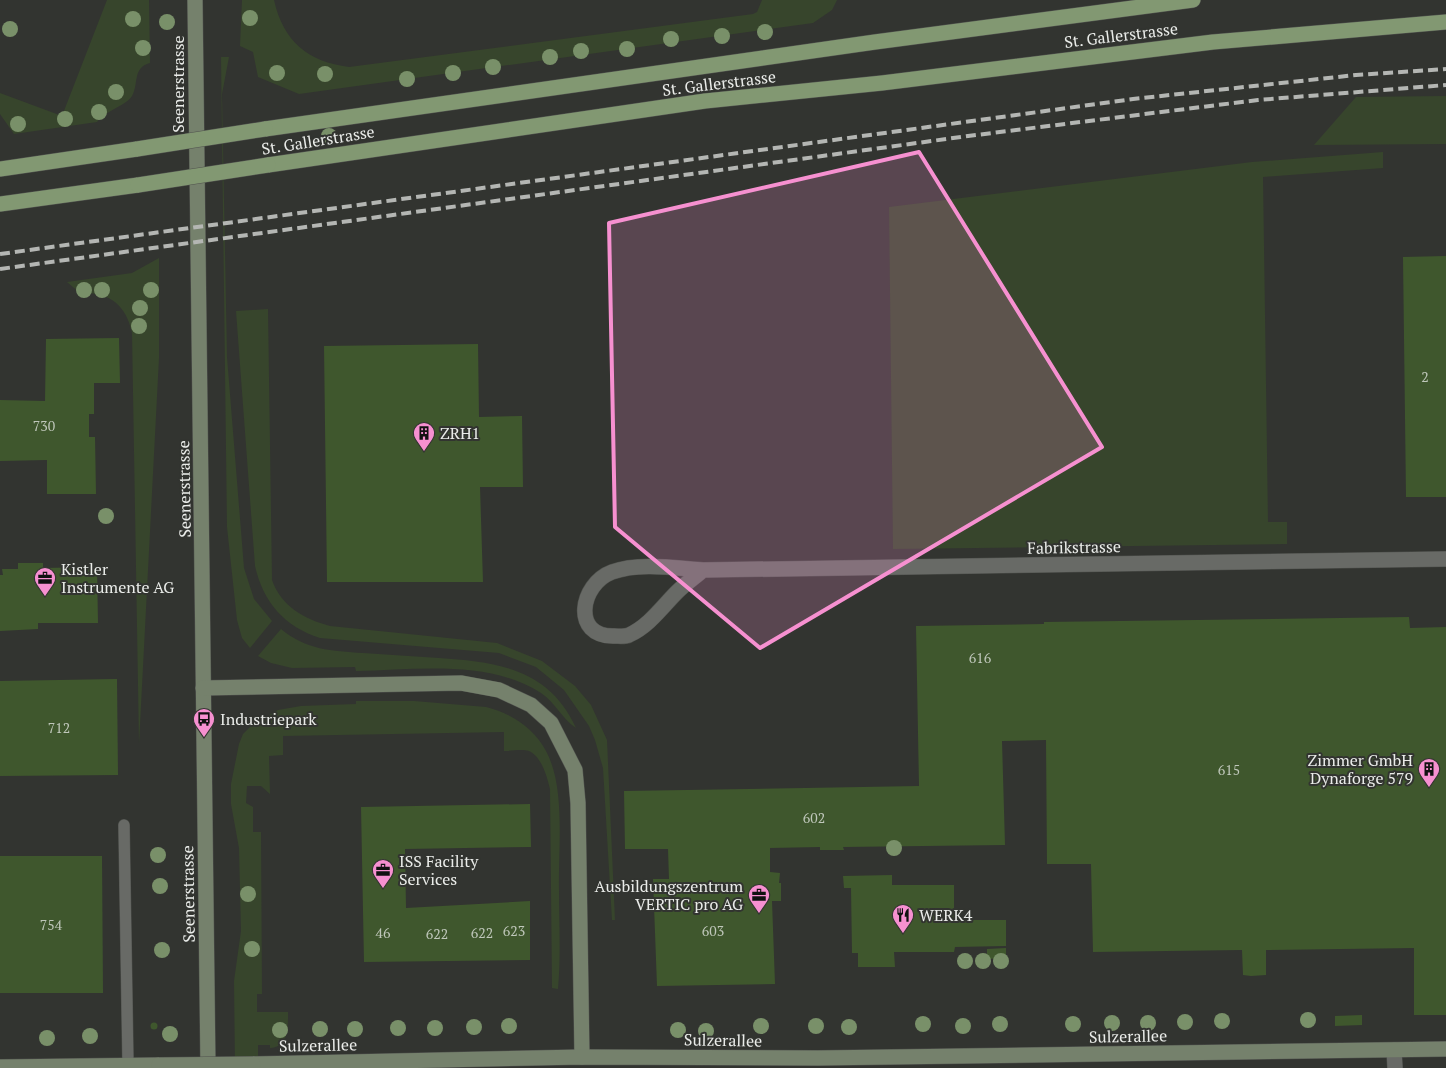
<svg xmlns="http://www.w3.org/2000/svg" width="1446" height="1068" viewBox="0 0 1446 1068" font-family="'PT Serif',serif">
	<rect width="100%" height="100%" fill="#323430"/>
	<g fill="#37452c">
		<path d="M107,0h42l1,63c-18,5 -11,21 -18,33 -6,10 -26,14 -35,26l-83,12 -14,-20v-21l62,23z"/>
		<path d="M242,0h32c9,41 34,62 75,67l404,-53 4,-2 5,-12h75l-5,10 -19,13 -514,71 -41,-17 -5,-25 -13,-6z"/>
		<polygon points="221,57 229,57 222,94 226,304 227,357 244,568 254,599 272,621 250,648 242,638 237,620 227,527"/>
		<polygon points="1446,96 1446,144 1314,145 1356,97"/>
		<polygon points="1383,152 1383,168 1263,177 1268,522 1287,522 1287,544 893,549 889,207 1252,162"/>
		<path d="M159,258v100l-20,386 -7,-411c-6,-29 -23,-41 -52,-40l-13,-11 65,-9z"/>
		<path d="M268,309l4,271c9,26 32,39 58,46l167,17 45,18 33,25 16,19 16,35 8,180h-3l-9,-152 -8,-28 -6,-14 -25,-36 -28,-23 -37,-14 -179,-15c-35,-11 -57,-36 -65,-72l-19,-255z"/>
		<path d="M281,629c25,21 51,22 82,24 25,2 50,3 76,5 57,4 110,10 137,70 -14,-9 -21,-26 -35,-35 -53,-34 -125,-23 -185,-22l-1,-4 -63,1 -21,-5 -13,-7z"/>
		<path d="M356,701h58l72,6c25,6 48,21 60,44 20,37 12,97 13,139 0,32 2,66 -1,99l-6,-1 -2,-199c-3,-12 -8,-32 -21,-38 -7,-2 -18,0 -25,0v-19l-221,4v19l-14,1 1,38 -9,-8h-14l-1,17 7,4v25h8l1,162h-5v18h31c0,14 1,35 -18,36v-3h-12v23h-23l-1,-87 7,-50 -2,-83 -8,-44v-20l8,-40 4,-10 9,-9 26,-15 23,-4 55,-2z"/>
	</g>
	<g fill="#3f572d">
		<polygon points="1446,256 1446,497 1406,497 1403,257"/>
		<polygon points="119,338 120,383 94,383 94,414 89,414 89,437 95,437 96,494 47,494 47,460 0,461 0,400 45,401 46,339"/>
		<polygon points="478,344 479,417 522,416 523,487 480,487 483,582 327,582 324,346"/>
		<polygon points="18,563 43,563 43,568 97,567 98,623 38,623 38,629 0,631 0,575 3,575 2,569 18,569"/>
		<polygon points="1409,617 1410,628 1446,627 1446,1015 1414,1015 1414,948 1266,950 1266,975 1251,976 1243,975 1242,950 1093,952 1091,864 1047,864 1046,740 1002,741 1005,845 843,847 844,850 820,850 820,847 770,848 770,872 780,873 779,883 781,883 781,901 772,901 775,984 657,986 653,879 669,879 668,849 625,849 624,791 919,786 916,626 1044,624 1044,622"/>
		<polygon points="117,679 118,775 0,776 0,681"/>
		<polygon points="530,804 531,847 405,849 406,908 530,901 530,960 364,962 361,807"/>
		<polygon points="0,856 102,856 103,993 0,993"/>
		<polygon points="892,875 892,885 954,885 954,920 1006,920 1006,946 955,947 954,952 894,952 895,967 858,967 858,953 852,953 851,888 844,888 843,876"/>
		<polygon points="1006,948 1006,958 987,959 987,949"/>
		<polygon points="1362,1015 1362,1025 1335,1026 1335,1016"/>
		<circle cx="154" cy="1026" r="3.5"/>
	</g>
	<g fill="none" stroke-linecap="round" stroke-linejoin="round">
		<g stroke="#50524e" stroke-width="12">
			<polyline id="lane" points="124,825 128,1065"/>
		</g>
		<g stroke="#50524e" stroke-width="16">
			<g id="street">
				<path d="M703,570c-8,7 -18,14 -26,22 -15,15 -28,34 -48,43 -4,2 -10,1 -15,1 -43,1 -34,-52 -2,-64 27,-10 63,-4 91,-2l743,-11"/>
				<polyline points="1394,1050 1395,1068"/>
			</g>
		</g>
		<g stroke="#50524e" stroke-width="16">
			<g id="secondary">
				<polyline points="195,0 208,1068"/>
				<polyline points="203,688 461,683 499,690 531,705 551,723 575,770 578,803 582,1057"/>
				<polyline points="253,1064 582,1057 818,1058 1446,1049"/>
				<polyline points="0,1067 159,1065"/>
			</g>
		</g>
		<g stroke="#50524e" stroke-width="16">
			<g id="primary">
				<polyline points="265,129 875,42 1193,0"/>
				<polyline points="268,165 705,101 882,83 1213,42 1446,22"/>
				<polyline points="0,169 137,149"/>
				<polyline points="0,204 138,185"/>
			</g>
		</g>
		<use href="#lane" stroke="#686a66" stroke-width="11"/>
		<use href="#street" stroke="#686a66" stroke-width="15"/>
		<use href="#secondary" stroke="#75816c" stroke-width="15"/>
		<use href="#primary" stroke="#829872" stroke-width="15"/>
		<g stroke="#b4b6b3" stroke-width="4" stroke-dasharray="10 5" stroke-linecap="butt">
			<polyline points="0,254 1133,99 1356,75 1446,69"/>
			<polyline points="0,269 968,136 1258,100 1446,85"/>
		</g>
		<g stroke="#50524e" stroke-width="16" stroke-linecap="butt">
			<polyline id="secondary-bridge" points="159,1065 253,1064"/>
		</g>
		<g stroke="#50524e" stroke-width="16" stroke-linecap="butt">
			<g id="primary-bridge">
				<polyline points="137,149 265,129"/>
				<polyline points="138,185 268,165"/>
			</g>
		</g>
		<use href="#secondary-bridge" stroke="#75816c" stroke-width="15"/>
		<use href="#primary-bridge" stroke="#829872" stroke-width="15"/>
	</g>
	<g fill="#799069">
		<circle cx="250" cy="18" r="8"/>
		<circle cx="133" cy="19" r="8"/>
		<circle cx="167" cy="22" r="8"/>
		<circle cx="10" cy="29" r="8"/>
		<circle cx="765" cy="32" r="8"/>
		<circle cx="722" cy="36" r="8"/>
		<circle cx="671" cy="39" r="8"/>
		<circle cx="143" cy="48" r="8"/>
		<circle cx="627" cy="49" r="8"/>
		<circle cx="581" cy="51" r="8"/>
		<circle cx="550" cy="57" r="8"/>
		<circle cx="493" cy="67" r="8"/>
		<circle cx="277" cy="73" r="8"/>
		<circle cx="453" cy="73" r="8"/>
		<circle cx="325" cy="74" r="8"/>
		<circle cx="407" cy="79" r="8"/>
		<circle cx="116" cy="92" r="8"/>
		<circle cx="99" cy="112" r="8"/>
		<circle cx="65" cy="119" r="8"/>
		<circle cx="18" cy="124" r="8"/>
		<circle cx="329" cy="136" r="8"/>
		<circle cx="84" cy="290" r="8"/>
		<circle cx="102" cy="290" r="8"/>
		<circle cx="151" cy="290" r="8"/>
		<circle cx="140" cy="308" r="8"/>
		<circle cx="139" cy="326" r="8"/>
		<circle cx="106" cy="516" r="8"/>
		<circle cx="894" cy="848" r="8"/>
		<circle cx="158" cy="855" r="8"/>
		<circle cx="160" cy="886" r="8"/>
		<circle cx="248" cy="894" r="8"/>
		<circle cx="252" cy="949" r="8"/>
		<circle cx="162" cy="950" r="8"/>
		<circle cx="965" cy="961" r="8"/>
		<circle cx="983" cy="961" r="8"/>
		<circle cx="1001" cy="961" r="8"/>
		<circle cx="1308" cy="1020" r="8"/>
		<circle cx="1222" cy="1021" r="8"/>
		<circle cx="1185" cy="1022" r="8"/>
		<circle cx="1112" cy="1023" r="8"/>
		<circle cx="1148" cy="1023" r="8"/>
		<circle cx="923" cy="1024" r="8"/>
		<circle cx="1000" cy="1024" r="8"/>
		<circle cx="1073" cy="1024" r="8"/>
		<circle cx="509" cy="1026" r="8"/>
		<circle cx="761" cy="1026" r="8"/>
		<circle cx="816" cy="1026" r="8"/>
		<circle cx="963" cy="1026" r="8"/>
		<circle cx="474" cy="1027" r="8"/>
		<circle cx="849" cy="1027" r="8"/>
		<circle cx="398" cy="1028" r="8"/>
		<circle cx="435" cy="1028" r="8"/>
		<circle cx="320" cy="1029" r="8"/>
		<circle cx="355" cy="1029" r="8"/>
		<circle cx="280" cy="1030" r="8"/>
		<circle cx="678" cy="1030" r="8"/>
		<circle cx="706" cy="1031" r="8"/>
		<circle cx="170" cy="1034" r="8"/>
		<circle cx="90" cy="1036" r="8"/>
		<circle cx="47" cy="1038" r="8"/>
	</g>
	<path fill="#f690d0" fill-opacity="0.2" stroke="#f690d0" stroke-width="4" stroke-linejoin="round" d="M919,152l183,295 -342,201 -145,-121 -6,-304z"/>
	<defs>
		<g id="building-pin" transform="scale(1.125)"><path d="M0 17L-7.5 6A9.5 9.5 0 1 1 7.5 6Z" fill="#f690d0" stroke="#323430"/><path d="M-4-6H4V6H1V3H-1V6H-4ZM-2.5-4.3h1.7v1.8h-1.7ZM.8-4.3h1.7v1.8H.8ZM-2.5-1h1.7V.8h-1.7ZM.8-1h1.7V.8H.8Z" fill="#111"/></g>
		<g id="office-pin" transform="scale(1.125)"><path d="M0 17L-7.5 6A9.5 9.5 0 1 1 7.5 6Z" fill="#f690d0" stroke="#323430"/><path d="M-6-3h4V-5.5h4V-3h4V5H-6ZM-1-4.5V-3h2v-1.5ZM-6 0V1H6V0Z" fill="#111"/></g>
		<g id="bus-pin" transform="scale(1.125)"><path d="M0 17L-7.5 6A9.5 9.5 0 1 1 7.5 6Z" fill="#f690d0" stroke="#323430"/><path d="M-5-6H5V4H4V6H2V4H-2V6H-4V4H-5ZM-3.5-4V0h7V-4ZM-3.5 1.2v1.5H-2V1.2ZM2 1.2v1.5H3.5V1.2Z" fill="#111"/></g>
		<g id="restaurant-pin" transform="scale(1.125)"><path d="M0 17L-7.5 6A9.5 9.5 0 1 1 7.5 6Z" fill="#f690d0" stroke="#323430"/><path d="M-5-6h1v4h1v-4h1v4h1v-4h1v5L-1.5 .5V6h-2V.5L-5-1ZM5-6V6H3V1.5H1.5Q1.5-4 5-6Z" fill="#111"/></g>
	</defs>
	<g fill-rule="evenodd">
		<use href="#building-pin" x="424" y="433"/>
		<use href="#office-pin" x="45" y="578"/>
		<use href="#bus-pin" x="204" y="719"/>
		<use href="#building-pin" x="1429" y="769"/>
		<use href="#office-pin" x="383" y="870"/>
		<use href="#office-pin" x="759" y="895"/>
		<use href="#restaurant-pin" x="903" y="915"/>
	</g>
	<g text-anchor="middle" stroke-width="4" stroke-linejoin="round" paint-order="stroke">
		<g font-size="14" fill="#bfc7ba">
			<text x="1425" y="382">2</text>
			<text x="44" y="431">730</text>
			<text x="980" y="663">616</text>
			<text x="59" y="733">712</text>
			<text x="1229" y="775">615</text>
			<text x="814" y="823">602</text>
			<text x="51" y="930">754</text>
			<text x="514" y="936">623</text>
			<text x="713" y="936">603</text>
			<text x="383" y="938">46</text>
			<text x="482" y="938">622</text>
			<text x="437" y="939">622</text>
		</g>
		<g font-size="16" fill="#eaece9" stroke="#323430">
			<text transform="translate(1121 35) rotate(-7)" y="6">St. Gallerstrasse</text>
			<text transform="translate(719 83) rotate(-7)" y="6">St. Gallerstrasse</text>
			<text transform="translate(178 84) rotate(-90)" y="6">Seenerstrasse</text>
			<text transform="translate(318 140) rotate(-9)" y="6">St. Gallerstrasse</text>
			<text transform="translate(184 489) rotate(-91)" y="6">Seenerstrasse</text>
			<text transform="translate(1074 547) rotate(-1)" y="6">Fabrikstrasse</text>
			<text transform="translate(188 894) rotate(-91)" y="6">Seenerstrasse</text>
			<text transform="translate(1128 1036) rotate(-1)" y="6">Sulzerallee</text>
			<text transform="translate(723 1040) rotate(1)" y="6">Sulzerallee</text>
			<text transform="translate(318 1045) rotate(-1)" y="6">Sulzerallee</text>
		</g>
		<g font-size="16" fill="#eaece9" stroke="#323430" text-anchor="start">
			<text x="440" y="439">ZRH1</text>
			<text x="61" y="575">Kistler<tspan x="61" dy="18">Instrumente AG</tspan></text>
			<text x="220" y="725">Industriepark</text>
			<text x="1413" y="766" text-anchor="end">Zimmer GmbH<tspan x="1413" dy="18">Dynaforge 579</tspan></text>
			<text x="399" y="867">ISS Facility<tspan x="399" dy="18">Services</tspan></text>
			<text x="743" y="892" text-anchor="end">Ausbildungszentrum<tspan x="743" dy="18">VERTIC pro AG</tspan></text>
			<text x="919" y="921">WERK4</text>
		</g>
	</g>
</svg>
